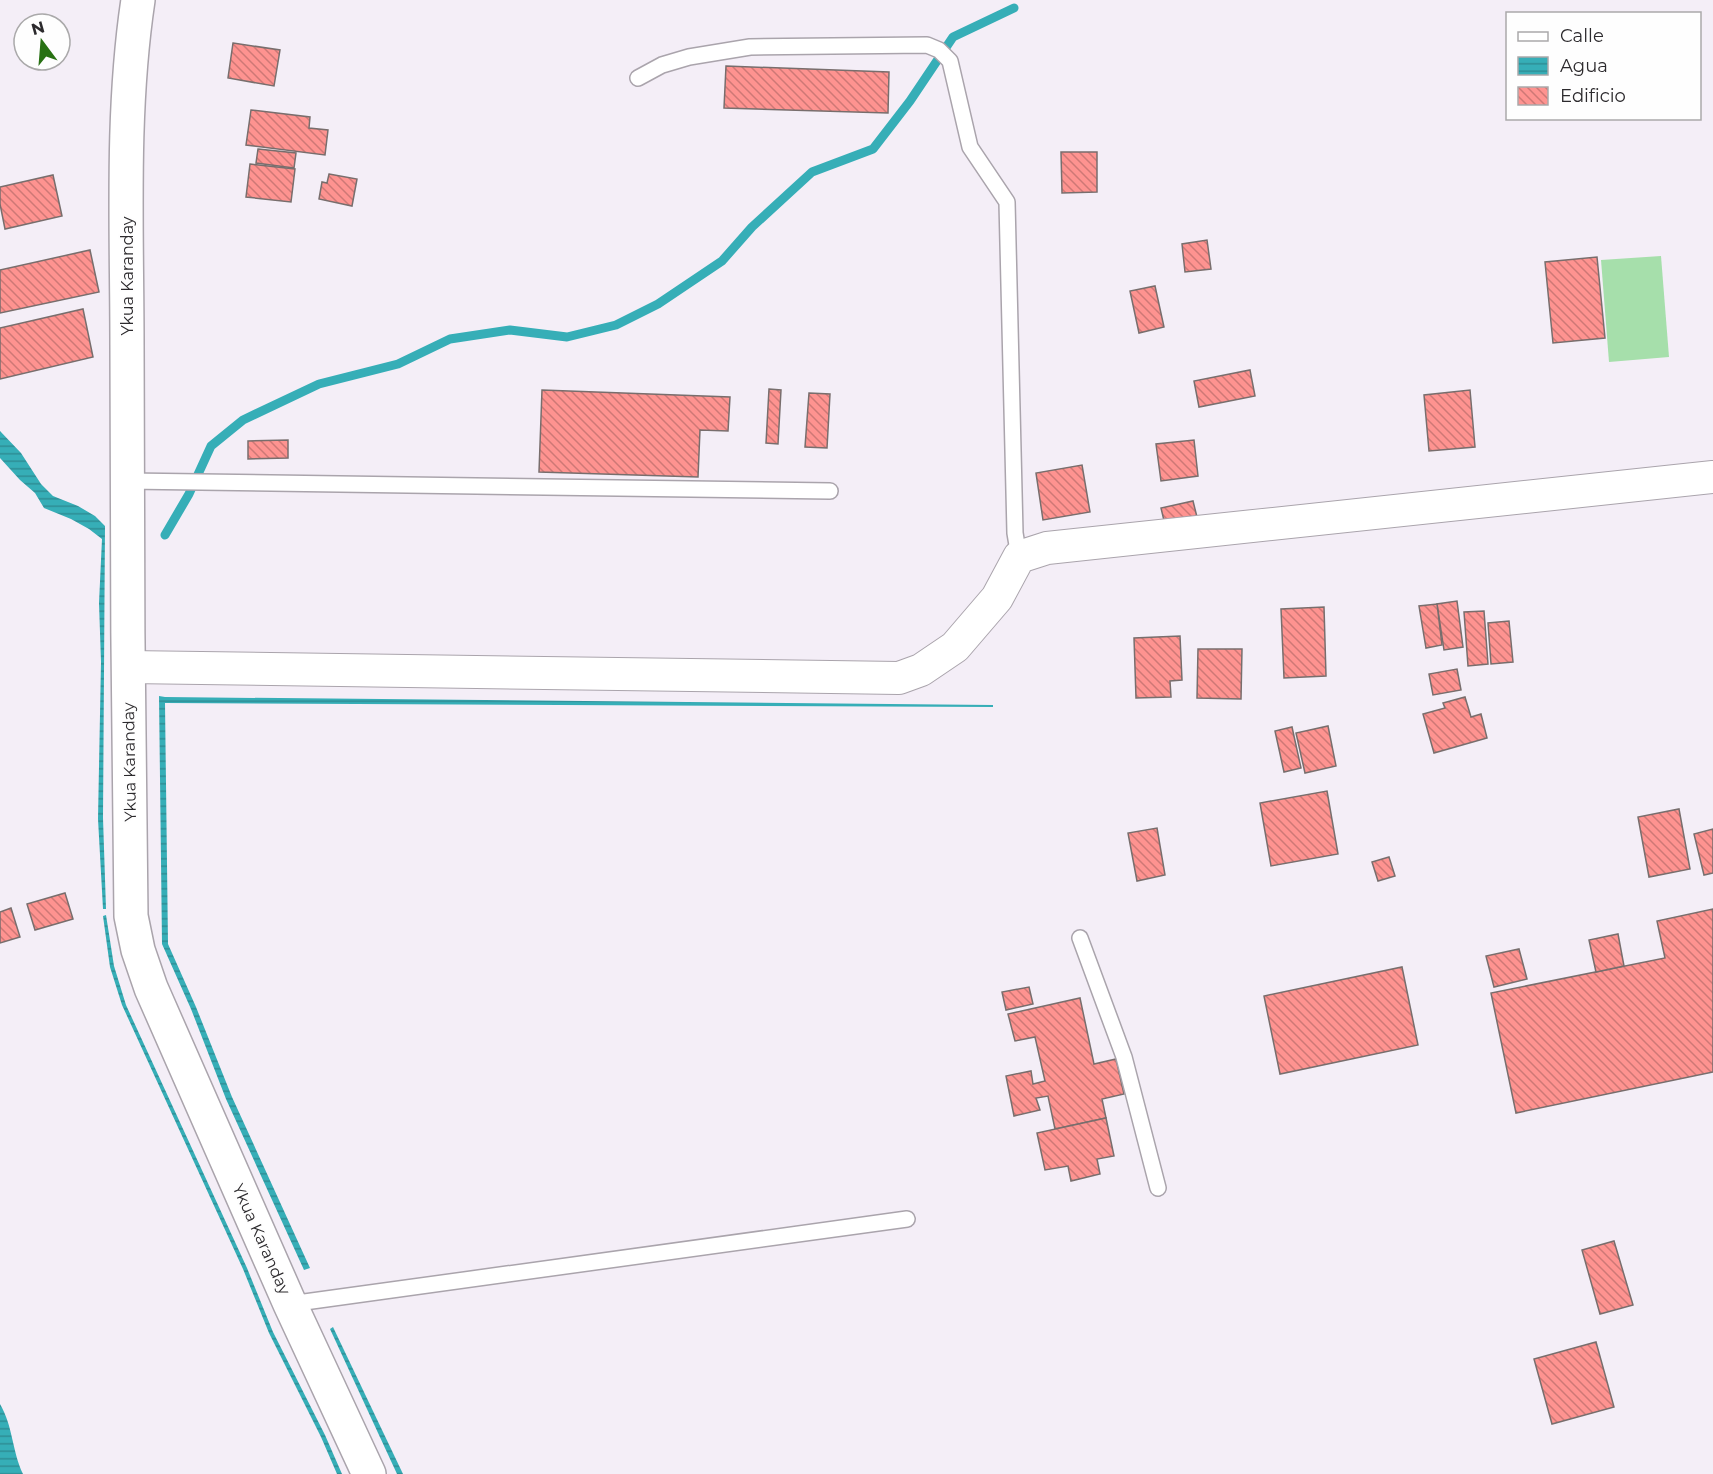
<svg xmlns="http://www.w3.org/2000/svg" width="1713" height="1474" viewBox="0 0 1713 1474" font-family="Montserrat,sans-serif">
	<defs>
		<pattern id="water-rules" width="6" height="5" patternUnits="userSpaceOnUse" patternTransform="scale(1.5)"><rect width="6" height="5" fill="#36aeb7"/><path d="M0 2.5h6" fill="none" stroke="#2e8e95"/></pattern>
		<pattern id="building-back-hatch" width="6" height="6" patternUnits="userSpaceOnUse" patternTransform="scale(1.5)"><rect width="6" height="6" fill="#fe9390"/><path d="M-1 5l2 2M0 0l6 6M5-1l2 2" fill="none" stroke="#ce7876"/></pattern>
	</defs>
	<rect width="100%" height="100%" fill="#f4eef7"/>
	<polygon fill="#a6dfab" points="1661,256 1669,357 1609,362 1601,260"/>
	<g fill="url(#water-rules)">
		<polygon points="0,431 21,453 41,484 53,496 78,506 95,516 105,526 103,818 106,909 103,909 98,819 101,662 99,603 102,539 89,529 71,519 44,508 35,493 20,480 0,458"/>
		<polygon points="159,696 165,697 993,705 993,707 165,703 168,944 196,1007 232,1097 310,1268 304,1270 226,1099 191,1009 162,944"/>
		<polygon points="106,915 114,966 126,1005 247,1268 273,1332 325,1435 342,1474 337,1474 321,1437 269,1333 243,1269 122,1005 110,967 103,916"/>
		<polygon points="333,1327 403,1474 397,1474 330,1329"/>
		<path d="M0,1404c13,22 12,47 23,70h-23z"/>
	</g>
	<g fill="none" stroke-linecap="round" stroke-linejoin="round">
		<polyline stroke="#36aeb7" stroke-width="9" points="165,535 189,494 211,446 243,420 319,384 398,364 450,339 510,330 567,337 616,325 658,304 722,261 752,227 812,172 873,149 910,101 953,37 1014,8"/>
	</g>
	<g fill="url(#building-back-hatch)" stroke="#786e6d" stroke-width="1.5">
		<polygon points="233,43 280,50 274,86 228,78"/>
		<polygon points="726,66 889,72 888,113 724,108"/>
		<polygon points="251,110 310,117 309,128 328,130 325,155 246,145"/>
		<polygon points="258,149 296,153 294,168 256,163"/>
		<polygon points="1061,152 1097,152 1097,192 1062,193"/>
		<polygon points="250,164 295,169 291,202 246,197"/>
		<polygon points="329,174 357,179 352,206 319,199 322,182 327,183"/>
		<polygon points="53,175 62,216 5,229 0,204 0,187"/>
		<polygon points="1207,240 1211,269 1185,272 1182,244"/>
		<polygon points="90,250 99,292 0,313 0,270"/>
		<polygon points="1597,257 1605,338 1553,343 1545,262"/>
		<polygon points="1155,286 1164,327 1139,333 1130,291"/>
		<polygon points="83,309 93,357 0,379 0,328"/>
		<polygon points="1250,370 1255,396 1199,407 1194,381"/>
		<polygon points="769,389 781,390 778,444 766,443"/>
		<polygon points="542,390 730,397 728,431 700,430 698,477 539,472"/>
		<polygon points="1470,390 1475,447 1429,451 1424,395"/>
		<polygon points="809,393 830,394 827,448 805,447"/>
		<polygon points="288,440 288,458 248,459 248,441"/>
		<polygon points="1194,440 1198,476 1161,481 1156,444"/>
		<polygon points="1082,465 1090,512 1043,520 1036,473"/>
		<polygon points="1193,501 1198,521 1166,529 1161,508"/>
		<polygon points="1457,601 1463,647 1444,650 1437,604"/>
		<polygon points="1437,604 1442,645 1426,648 1419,606"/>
		<polygon points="1324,607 1326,676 1284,678 1281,609"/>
		<polygon points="1484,611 1488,664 1468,666 1464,612"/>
		<polygon points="1509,621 1513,662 1491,664 1488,623"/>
		<polygon points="1180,636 1182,680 1170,681 1171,697 1136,698 1134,638"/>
		<polygon points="1198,649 1242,649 1241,699 1197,698"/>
		<polygon points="1457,669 1461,690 1433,695 1429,674"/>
		<polygon points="1465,697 1471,717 1481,714 1487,738 1434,753 1423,714 1445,708 1443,703"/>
		<polygon points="1328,726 1336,766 1305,773 1296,733"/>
		<polygon points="1292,727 1301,768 1284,772 1275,731"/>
		<polygon points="1327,791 1338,854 1271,866 1260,803"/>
		<polygon points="1679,809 1690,869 1649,877 1638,817"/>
		<polygon points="1157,828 1165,875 1137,881 1128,833"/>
		<polygon points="1713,829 1713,873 1704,875 1694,834"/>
		<polygon points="1389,857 1395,876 1378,881 1372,862"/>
		<polygon points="65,893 73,919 35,930 27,904"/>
		<polygon points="11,908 20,937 0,943 0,912"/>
		<polygon points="1713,909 1713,1072 1516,1113 1491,993 1665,958 1657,921"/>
		<polygon points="1618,934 1624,966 1596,972 1589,940"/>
		<polygon points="1519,949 1527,979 1494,987 1486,956"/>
		<polygon points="1402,967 1418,1045 1280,1074 1264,996"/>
		<polygon points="1029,987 1033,1004 1006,1010 1002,992"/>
		<polygon points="1080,998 1094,1064 1116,1059 1124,1094 1102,1099 1106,1118 1055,1129 1048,1096 1036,1098 1040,1110 1014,1116 1006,1076 1031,1071 1033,1084 1045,1081 1035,1037 1015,1041 1008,1014"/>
		<polygon points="1106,1118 1114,1156 1097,1159 1100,1174 1071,1181 1068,1166 1045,1170 1037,1133"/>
		<polygon points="1614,1241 1633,1305 1600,1314 1582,1250"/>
		<polygon points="1596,1342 1614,1407 1552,1424 1534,1359"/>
	</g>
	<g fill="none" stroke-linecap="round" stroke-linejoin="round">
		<g stroke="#aaa4ac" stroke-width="18">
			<g id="service">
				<polyline points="638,78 662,65 689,57 750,47 927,45 939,50 950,61 970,147 1007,202 1015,533 1019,557"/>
				<polyline points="127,481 830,491"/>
				<polyline points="1080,938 1124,1057 1158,1188"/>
				<polyline points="290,1304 907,1219"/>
			</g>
		</g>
		<g stroke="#aaa4ac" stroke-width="34">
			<polyline id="minor" points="128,667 899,678 921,670 955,647 997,598 1019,557 1047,548 1713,477"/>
		</g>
		<g stroke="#aaa4ac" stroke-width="36">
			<path id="tertiary" d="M138,0c-17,113 -11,231 -11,345 0,190 1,381 4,571l7,34 13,38 139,316 79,170"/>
		</g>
		<use href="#service" stroke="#fff" stroke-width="15"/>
		<use href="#minor" stroke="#fff" stroke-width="32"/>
		<use href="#tertiary" stroke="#fff" stroke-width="33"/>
	</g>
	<g text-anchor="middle" stroke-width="4.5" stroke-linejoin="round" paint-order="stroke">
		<g font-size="16" fill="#2c2a2d" stroke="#fefefe">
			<text transform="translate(127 276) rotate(-90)" y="6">Ykua Karanday</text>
			<text transform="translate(129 762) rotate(-91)" y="6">Ykua Karanday</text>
			<text transform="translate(262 1239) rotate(66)" y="6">Ykua Karanday</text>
		</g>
	</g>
	<rect x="1506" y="12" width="195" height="108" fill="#fefefe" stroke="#aaa9aa" stroke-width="1.5"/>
	<rect x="1518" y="32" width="30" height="9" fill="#ffffff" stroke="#aaa9aa" stroke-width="1.5"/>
	<text x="1560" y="42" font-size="18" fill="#2c2a2d">Calle</text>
	<rect x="1518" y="57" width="30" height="18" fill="url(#water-rules)" stroke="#aaa9aa" stroke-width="1.5"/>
	<text x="1560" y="72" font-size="18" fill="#2c2a2d">Agua</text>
	<rect x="1518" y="87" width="30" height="18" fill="url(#building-back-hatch)" stroke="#aaa9aa" stroke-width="1.5"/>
	<text x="1560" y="102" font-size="18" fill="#2c2a2d">Edificio</text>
	<g transform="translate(42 42) rotate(344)"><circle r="28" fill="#fefefe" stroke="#aaa9aa" stroke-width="1.5"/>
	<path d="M0-4.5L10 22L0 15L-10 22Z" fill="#287113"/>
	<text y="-9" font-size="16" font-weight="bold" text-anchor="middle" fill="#2c2a2d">N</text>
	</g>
</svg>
